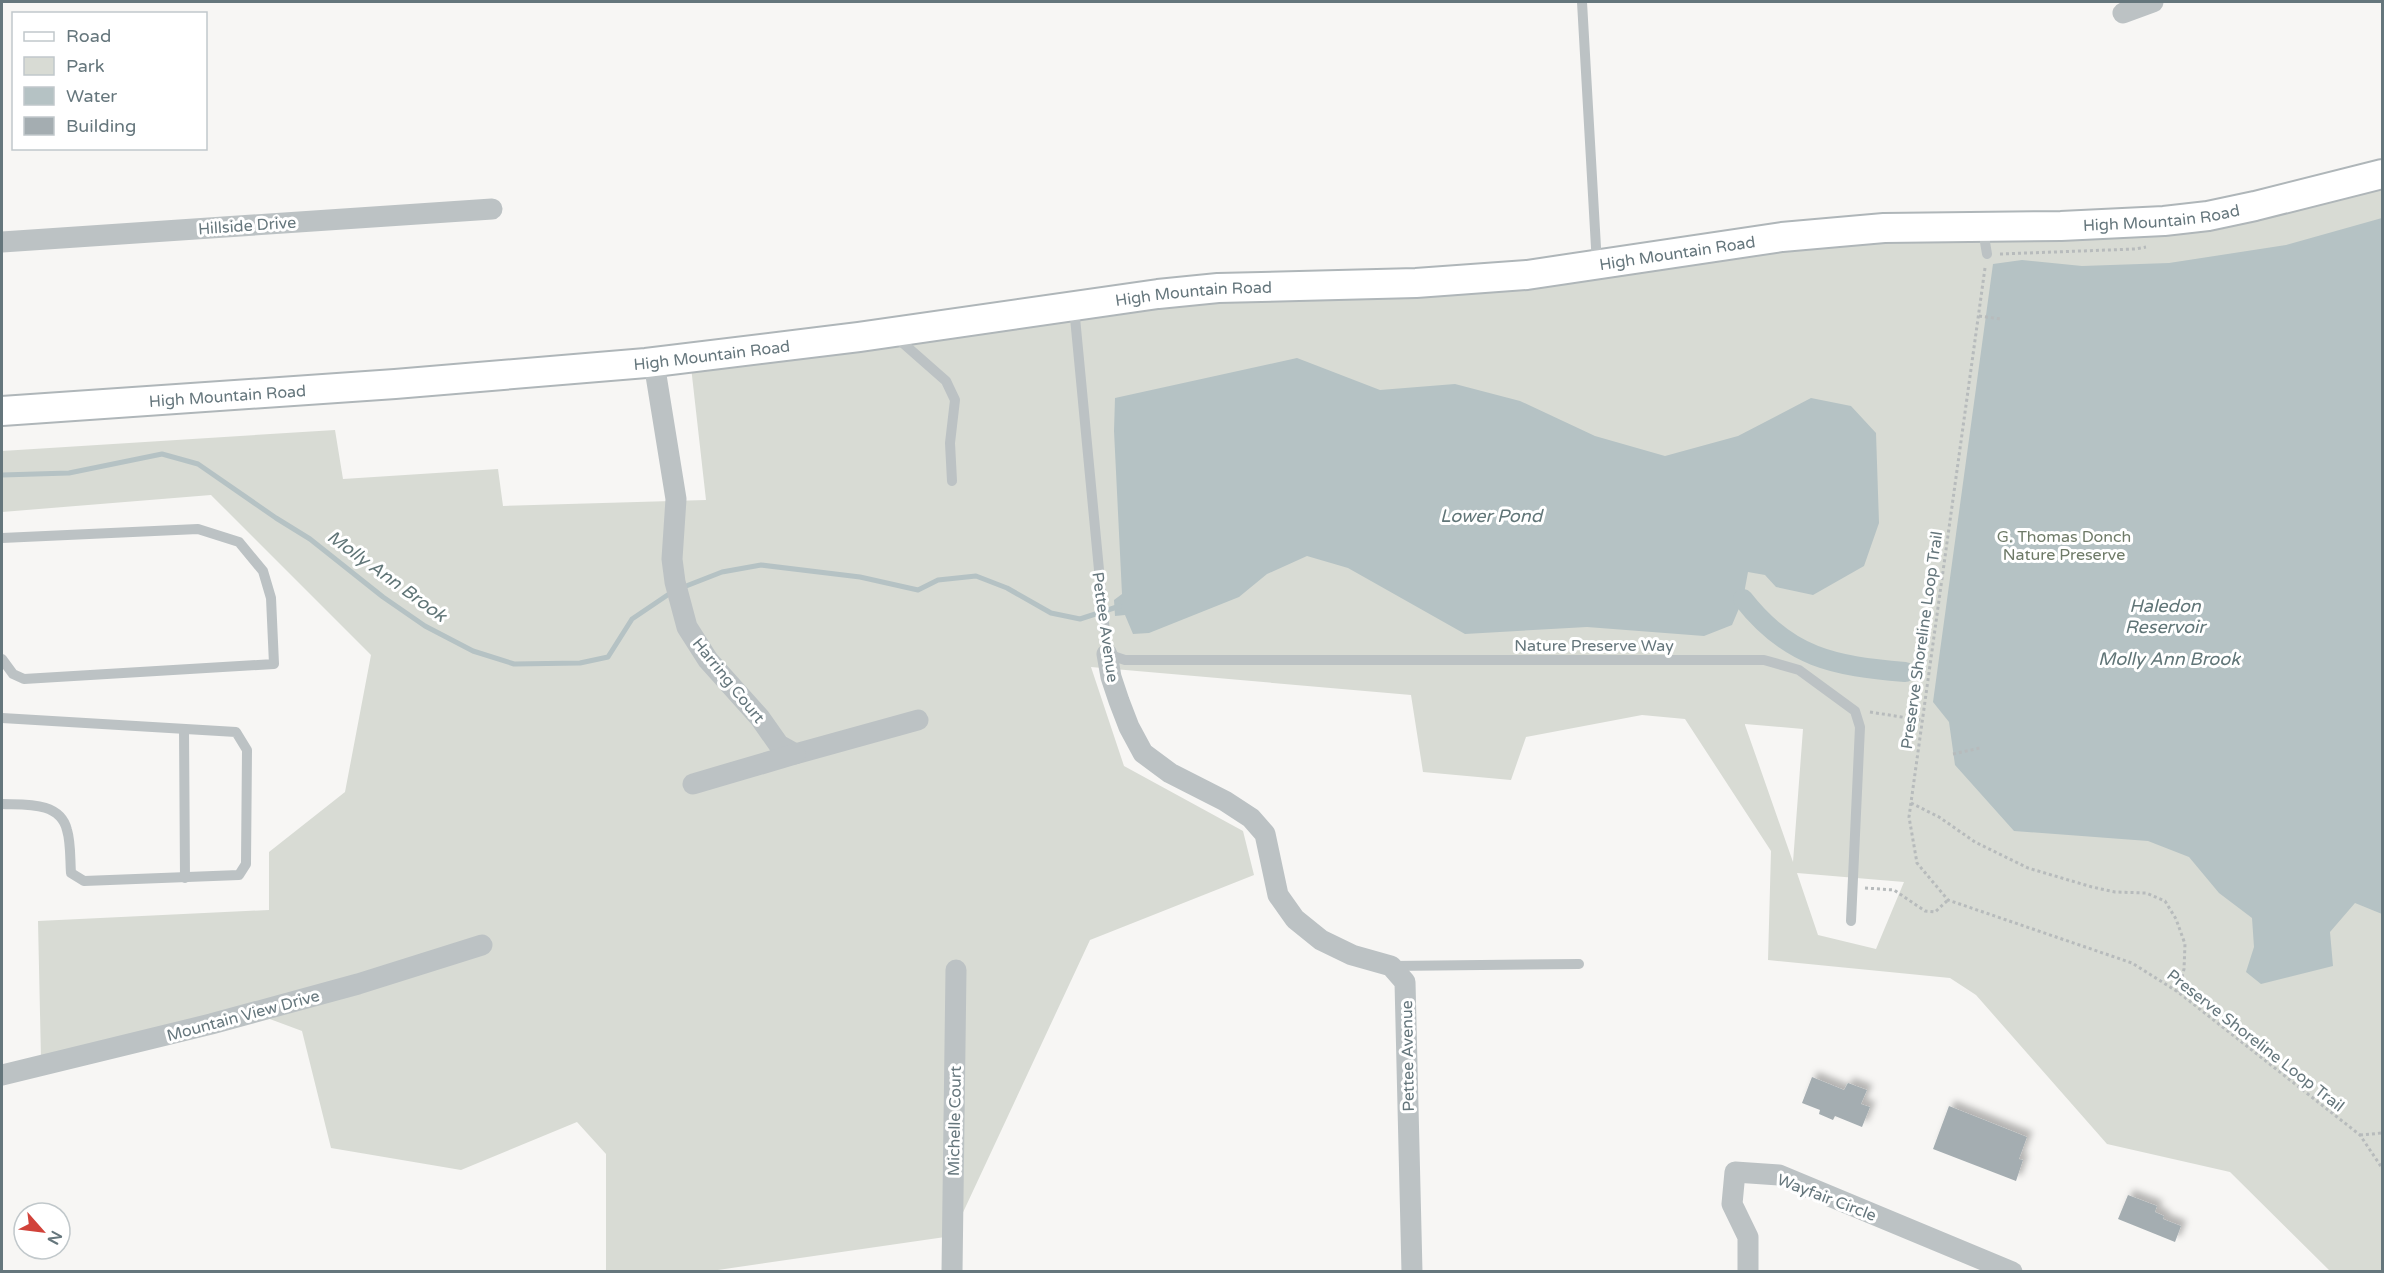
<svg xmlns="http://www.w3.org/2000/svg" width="2384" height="1273" viewBox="0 0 2384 1273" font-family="'Varela Round',sans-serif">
	<defs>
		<filter id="shadow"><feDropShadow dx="5.5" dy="-5.5" stdDeviation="3" flood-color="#0004"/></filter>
	</defs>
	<rect width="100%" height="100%" fill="#f7f6f4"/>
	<path fill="#d8dbd4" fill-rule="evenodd" d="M2382,174v1097h-52l-100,-99 -123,-28 -131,-149 -26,-17 -182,-18 3,-109 -86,-132 -43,-4 -116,22 -15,43 -88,-8 -12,-77 -320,-28 33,99 119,65 11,44 -164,65 -138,296 -241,35h-105v-117l-29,-32 -116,48 -130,-22 -29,-117 -51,-19 -210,47 -3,-138 231,-11v-58l76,-60 26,-137 -160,-160 -209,17v-61l333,-21 8,49 155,-10 5,37 203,-6 -16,-142 400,-56 971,-76zM1745,724l58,5 -10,133 -48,-137zM1797,873l107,9 -28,67 -58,-14z"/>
	<g fill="#b5c2c4">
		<polygon points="2382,218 2382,914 2355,903 2330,932 2333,966 2261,984 2246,972 2254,947 2252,918 2219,893 2189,857 2148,841 2014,831 1955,765 1949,722 1933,702 1993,264 2022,260 2082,266 2169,263 2286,245"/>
		<polygon points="1297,358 1380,390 1455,384 1520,401 1595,436 1665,456 1738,436 1811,398 1851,406 1876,433 1879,523 1864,566 1813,595 1776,587 1765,575 1748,572 1743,599 1732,625 1704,636 1587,627 1465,634 1348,568 1307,556 1267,574 1239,597 1149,633 1133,634 1125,615 1115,616 1114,600 1122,594 1114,431 1115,398"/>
	</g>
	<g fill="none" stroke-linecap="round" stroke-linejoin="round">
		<g stroke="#b5c2c4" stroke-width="5">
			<polyline points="2,475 69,473 162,454 198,464 276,518 310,539 383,597 425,626 473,651 514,664 580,663 608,657 632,619 672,592"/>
			<polyline points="681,588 722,572 761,565 860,577 918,590 938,580 976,576 1007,588 1051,613 1080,619 1120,606"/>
		</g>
		<path stroke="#b5c2c4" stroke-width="20" d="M1743,599c46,59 91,67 162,73"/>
	</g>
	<g fill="#a4adb1" filter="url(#shadow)">
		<polygon points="1812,1077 1844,1090 1848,1083 1867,1090 1861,1104 1870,1107 1862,1127 1835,1116 1833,1120 1819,1114 1820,1110 1802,1103"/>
		<polygon points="1949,1106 2027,1137 2019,1159 2023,1160 2016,1181 1933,1149"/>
		<polygon points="2128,1195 2157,1206 2155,1212 2164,1216 2163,1219 2181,1226 2175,1242 2118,1219"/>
	</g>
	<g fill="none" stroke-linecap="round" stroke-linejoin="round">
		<g stroke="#afb6b9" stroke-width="32">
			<g id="secondary">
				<path id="s1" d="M2,411l393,-27 251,-21 213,-26 299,-43 60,-6 198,-5 111,-8 255,-38 102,-9 177,-2 103,-5 44,-5 47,-10 127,-32"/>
			</g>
		</g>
		<g stroke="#b7bbbc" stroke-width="3" stroke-dasharray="3 3" stroke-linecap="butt">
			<polyline points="2000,254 2135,249 2146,247"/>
			<polyline points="1985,268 1909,817 1917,863 1948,900 2132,963 2178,992 2360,1135 2382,1168"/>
			<polyline points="1979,316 2001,319"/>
			<polyline points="1870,712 1921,720"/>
			<polyline points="1953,754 1980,748"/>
			<polyline points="1911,803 1939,817 1975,842 2028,868 2092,887 2115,892 2146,893 2165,901 2176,919 2185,944 2184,969 2178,992"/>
			<polyline points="1865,888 1894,890 1925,911 1935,912 1948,900"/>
			<polyline points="2360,1135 2382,1133"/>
		</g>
		<g stroke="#bcc2c4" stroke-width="10">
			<polyline points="1582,2 1597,265"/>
			<polyline points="1987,254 1985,242 1987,227"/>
			<polyline points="1074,307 1107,654 1125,660 1764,660 1799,670 1855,711 1860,727 1851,921"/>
			<polyline points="896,337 946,381 955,400 950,443 952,481"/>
			<polyline points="2,538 198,529 239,542 263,571 271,598 274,664 24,679 13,674 2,659"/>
			<path d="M2,718l234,14 11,18 -1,114 -7,11 -155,6 -13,-8c-1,-13 0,-30 -4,-43 -7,-29 -43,-25 -65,-26"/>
			<polyline points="184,729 185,878"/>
			<polyline points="1391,966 1579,964"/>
		</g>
		<g stroke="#bcc2c4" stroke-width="21">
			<polyline points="2123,13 2153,2"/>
			<polyline points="2,242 492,209"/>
			<polyline points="654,363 676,499 672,559 675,582 687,627 708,660 760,718 779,745 795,754 918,720"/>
			<polyline points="1107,654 1111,677 1119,701 1129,727 1143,753 1170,773 1225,801 1251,818 1265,834 1278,895 1295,919 1321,940 1352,955 1391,966 1405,982 1412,1272"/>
			<polyline points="693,784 795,754"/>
			<polyline points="2,1075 211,1024 358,984 482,945"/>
			<polyline points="952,1272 956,970"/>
			<polyline points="1748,1272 1748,1237 1732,1204 1735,1172 1779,1175 2012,1272"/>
		</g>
		<use href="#secondary" stroke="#fff" stroke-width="28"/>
	</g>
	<g text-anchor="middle" stroke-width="6" stroke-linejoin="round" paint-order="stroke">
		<g font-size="16" fill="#65767c" stroke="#fff">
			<text dy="6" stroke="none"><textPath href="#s1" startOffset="2170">High Mountain Road</textPath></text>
			<text transform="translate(247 225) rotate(-4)" y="6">Hillside Drive</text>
			<text dy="6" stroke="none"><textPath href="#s1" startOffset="1684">High Mountain Road</textPath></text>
			<text dy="6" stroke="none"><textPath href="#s1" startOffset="1198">High Mountain Road</textPath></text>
			<text dy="6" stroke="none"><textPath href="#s1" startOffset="712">High Mountain Road</textPath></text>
			<text dy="6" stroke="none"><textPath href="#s1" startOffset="226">High Mountain Road</textPath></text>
			<text transform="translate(1106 627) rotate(82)" y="6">Pettee Avenue</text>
			<text transform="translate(1921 640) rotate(-82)" y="6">Preserve Shoreline Loop Trail</text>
			<text x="1594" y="651">Nature Preserve Way</text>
			<text transform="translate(729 680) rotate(51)" y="6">Harring Court</text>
			<text transform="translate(243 1015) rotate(-15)" y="6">Mountain View Drive</text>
			<text transform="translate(2256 1040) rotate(38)" y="6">Preserve Shoreline Loop Trail</text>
			<text transform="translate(1407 1056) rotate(-91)" y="6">Pettee Avenue</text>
			<text transform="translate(954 1121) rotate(-89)" y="6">Michelle Court</text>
			<text transform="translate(1827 1197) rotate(21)" y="6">Wayfair Circle</text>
		</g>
		<g font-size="16" fill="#6e7a67" stroke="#fff">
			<text x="2064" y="542">G. Thomas Donch<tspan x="2064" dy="18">Nature Preserve</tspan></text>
		</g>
		<g font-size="18" font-style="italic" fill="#607577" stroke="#fff">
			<text x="1491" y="522">Lower Pond</text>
			<text transform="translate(387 576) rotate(36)" y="6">Molly Ann Brook</text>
			<text x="2165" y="612">Haledon<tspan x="2165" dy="21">Reservoir</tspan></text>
			<text x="2169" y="665">Molly Ann Brook</text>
		</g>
	</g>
	<rect width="2384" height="1273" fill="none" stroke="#65767c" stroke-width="6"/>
	<rect x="12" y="12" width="195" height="138" fill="#ffffff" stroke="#c1c8cb" stroke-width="1.5"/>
	<rect x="24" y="32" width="30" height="9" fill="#ffffff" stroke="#c1c8cb" stroke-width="1.5"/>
	<text x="66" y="42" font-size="18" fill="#65767c">Road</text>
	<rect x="24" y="57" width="30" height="18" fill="#d8dbd4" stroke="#c1c8cb" stroke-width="1.5"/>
	<text x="66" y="72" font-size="18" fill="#65767c">Park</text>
	<rect x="24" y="87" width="30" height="18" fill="#b5c2c4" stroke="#c1c8cb" stroke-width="1.5"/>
	<text x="66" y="102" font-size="18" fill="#65767c">Water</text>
	<rect x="24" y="117" width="30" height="18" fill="#a4adb1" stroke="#c1c8cb" stroke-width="1.5"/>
	<text x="66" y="132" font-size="18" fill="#65767c">Building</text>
	<g transform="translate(42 1231) rotate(118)"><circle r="28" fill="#ffffff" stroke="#c1c8cb" stroke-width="1.5"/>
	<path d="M0-4.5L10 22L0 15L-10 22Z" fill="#d1423a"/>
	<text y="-9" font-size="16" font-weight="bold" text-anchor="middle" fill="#65767c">N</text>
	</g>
</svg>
